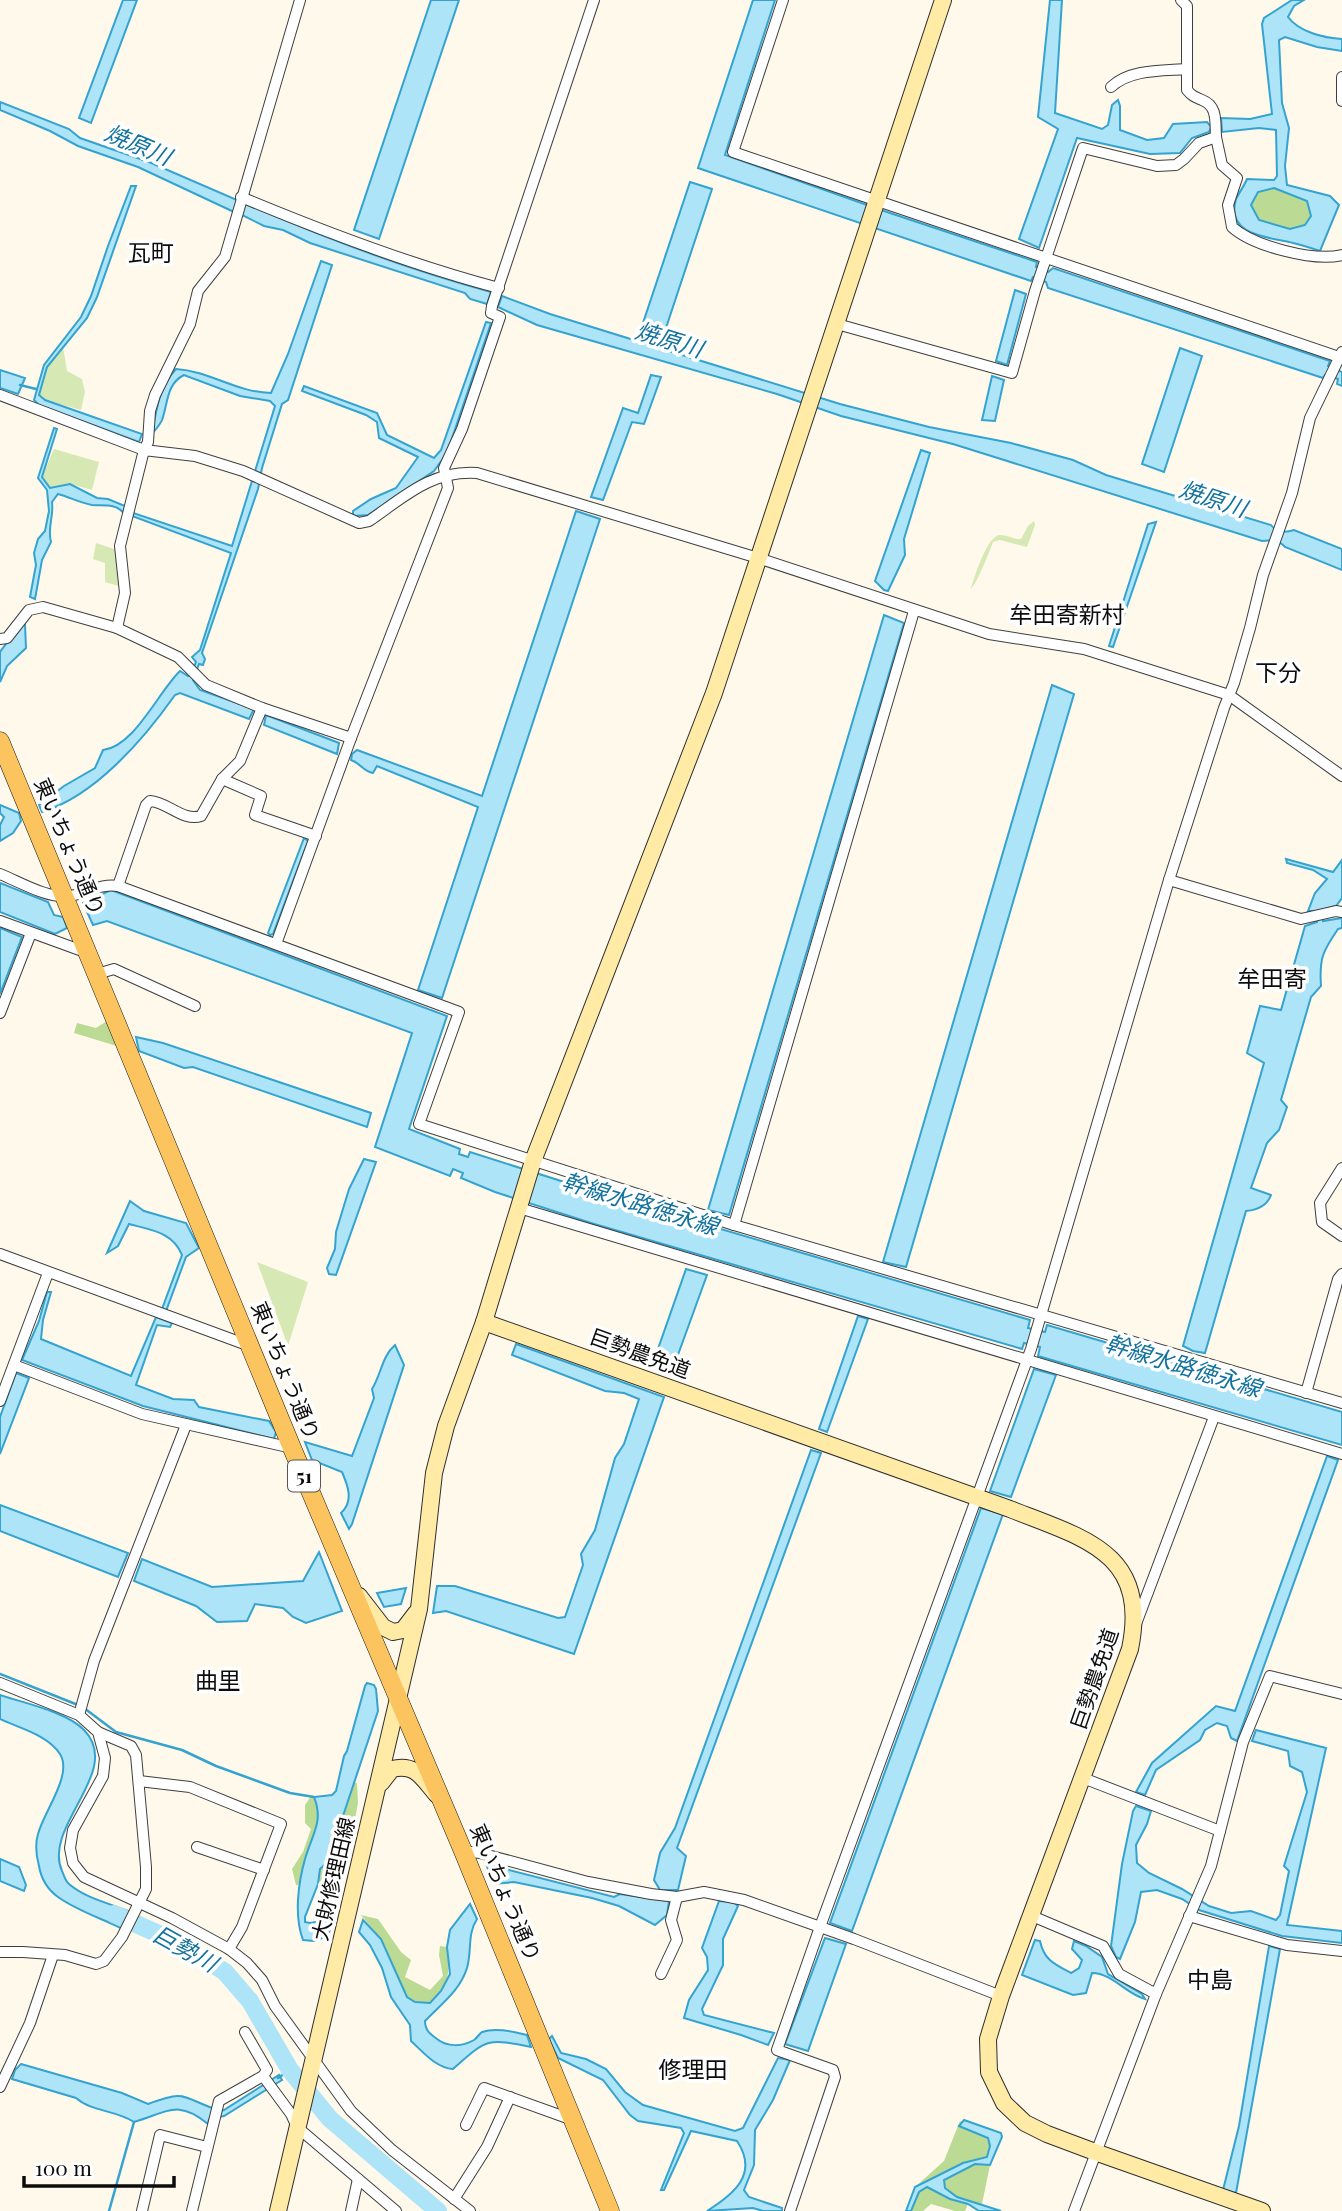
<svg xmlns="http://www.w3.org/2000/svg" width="1342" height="2211" viewBox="0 0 1342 2211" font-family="'Playfair Display','Noto Sans JP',serif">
	<rect width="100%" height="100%" fill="#fff9eb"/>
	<g fill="#d6e9b4">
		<polygon points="63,347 67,371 82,379 85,392 81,410 45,400 39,395 47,367"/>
		<polygon points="54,449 99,462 92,490 70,484 50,488 42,477"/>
		<path d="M1034,521l1,4 -8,22 -27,-7 -7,2c-4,11 -15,39 -22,47 3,-12 16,-52 28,-54 8,-1 15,5 22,4l7,-13z"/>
		<polygon points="96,543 117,550 122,587 105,582 105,563 93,559"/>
		<polygon points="257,1262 308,1282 288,1346"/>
	</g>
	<g fill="#bbda93">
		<polygon points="1273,188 1307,201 1311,216 1305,225 1290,229 1259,220 1250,205 1258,192"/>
		<polygon points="110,1019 120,1047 74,1033 77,1023 96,1028"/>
		<polygon points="345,1781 357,1783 358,1803 354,1824 344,1823 337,1843 338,1855 321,1886 296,1885 292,1869 303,1852 311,1829 305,1823 305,1805 311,1796 327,1801 339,1796"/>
		<path d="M361,1915l17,4 23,33 10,8 -6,17 25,13 13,-14 -4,-21 1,-9 7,1c3,27 3,35 -17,56l-15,-1 -8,-5 -26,-58z"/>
		<polygon points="960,2121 1002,2137 990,2165 982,2204 1001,2211 979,2211 968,2204 965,2211 955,2211 931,2204 923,2211 906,2211 915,2187 944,2161"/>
	</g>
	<g fill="#aee4f7" stroke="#34a3d0" stroke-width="2" fill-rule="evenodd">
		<polygon points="123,0 137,0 91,123 79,118"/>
		<polygon points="431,0 459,0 379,239 354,230"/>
		<polygon points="753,0 775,0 725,155 887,212 1037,262 1036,267 1048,272 1053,268 1330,361 1328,366 1342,372 1342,386 1337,384 1338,379 1325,375 1323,378 1048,288 1046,282 1033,277 1031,281 698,168"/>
		<polygon points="1050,0 1062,0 1055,113 1102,129 1108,125 1112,105 1118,100 1120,106 1120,130 1147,140 1164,138 1173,124 1207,122 1211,127 1209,132 1192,138 1180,153 1150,154 1077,138 1039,248 1019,239 1058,129 1038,117"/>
		<path d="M1292,0h12l-10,6 -6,11c11,15 36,21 54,22v12l-25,-4 -32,-10 -6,3 3,63 7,25 -4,38 2,19 43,11 9,9 -19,46c-9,-3 -18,-6 -27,-8 -24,-6 -68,-7 -57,-44 3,-6 8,-13 11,-20l27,1 3,-4 -1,-46 -17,-2 -37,4 -1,-14 29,1 22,-5 -10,-90 2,-6zM1274,188l33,13 4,15 -6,9 -15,4 -31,-9 -8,-15 7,-13z"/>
		<polygon points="0,102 69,129 80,138 149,162 237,200 234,212 138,167 78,146 50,131 0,110"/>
		<polygon points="690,182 712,189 663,337 641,329"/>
		<polygon points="131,186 136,186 97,297 87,318 47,367 39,395 45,400 142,434 139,442 39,405 34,400 44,365 81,317 91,296 108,246"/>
		<path d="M245,203c79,35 162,66 246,89l-4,12 -17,-5 -5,-6 -155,-50 -27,-13 -19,-4 -22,-11z"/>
		<path d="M321,261l11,4 -44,135 -6,4 -20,64 -4,21 -56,164 3,6 -2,6 -4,-1 -6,16 7,10 54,19 -5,10 -69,-26 -5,2c-31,44 -80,101 -133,117l-3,-7 25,-19 31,-18 8,-18c32,-4 55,-58 77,-79l8,5 3,-2 5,-12 -4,-5 8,-7 31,-97 -107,-40c-9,-10 -21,-7 -32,-8 -11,-2 -23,-8 -34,-11l-6,8c2,15 -5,26 -1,40l-9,18 -7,39 -5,-2 6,-32 -2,-12 4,-14 7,-8 4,-20 -2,-21 -9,-12 16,-50 3,1 -15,48 8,11 20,-4 27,14 11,1 17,7 5,6 102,34 43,-140 -5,-5 -30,-5 -56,-21c-18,9 -16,29 -22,45 -2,5 -7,10 -10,14 4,-23 7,-47 24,-65 34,2 59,23 95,24l17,-39z"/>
		<polygon points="1015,290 1026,294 1007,365 996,361"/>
		<path d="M502,296l48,18 290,90 89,23 82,16 62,17 33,15 165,50c6,8 14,8 23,5l48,19v21l-57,-23c-6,-7 -14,-7 -23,-6l-309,-97 -112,-28 -64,-22 -240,-69 -39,-18z"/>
		<polygon points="486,322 491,323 447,453 434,471 368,515 353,516 353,511 371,499 396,488 418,457 379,438 377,422 366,415 302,391 304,386 377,413 387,435 434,458 441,450"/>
		<polygon points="1180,348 1202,356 1164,472 1142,464"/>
		<polygon points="0,370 25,378 18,394 0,388"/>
		<polygon points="651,375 661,377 644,424 632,422 603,500 591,497 623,408 638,413"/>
		<polygon points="992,376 1004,380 995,421 982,420"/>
		<polygon points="921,450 930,453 904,539 905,555 888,591 884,590 875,581"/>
		<path d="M576,511l24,8 -158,479 -24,-8 60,-183 -101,-41 -4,7c-10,-2 -13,-10 -22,-13l1,-6 5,-4 125,46z"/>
		<polygon points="1156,522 1113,647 1109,646 1148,524"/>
		<polygon points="884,615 904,623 729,1215 708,1210"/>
		<polygon points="20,625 25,625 26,648 7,666 0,682 0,652"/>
		<polygon points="1052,685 1074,694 906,1267 883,1262"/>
		<polygon points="266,715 339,743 337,754 264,725"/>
		<polygon points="0,805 19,813 21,821 13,833 0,841 0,825 4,817 0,813"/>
		<polygon points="304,838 308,841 273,934 270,935 268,933"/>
		<path d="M1286,859l47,13 9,-12v38l-6,8 -15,4 2,11 19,-3v10l-4,1c-15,22 -19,29 -17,57l-10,11 -30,103 6,7 -8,23 -12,13 -16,45 20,7c-4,11 -14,15 -25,16l-41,142 -12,-2 -10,-5 81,-283 -17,-10 13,-47 21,4 24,-84 12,-4v-11h-9l7,-18 12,-14 -14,-9 -26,-7z"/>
		<polygon points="0,883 48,902 54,915 63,917 67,928 55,934 0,912"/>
		<polygon points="111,890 447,1016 409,1129 460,1149 459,1154 468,1157 470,1152 602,1194 1030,1320 1028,1328 1045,1332 1047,1325 1342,1412 1342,1445 1038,1356 1040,1347 1024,1343 1022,1349 591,1223 495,1192 461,1178 463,1173 453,1169 450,1176 375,1147 412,1033 107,921 93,925 83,903"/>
		<polygon points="0,928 22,937 0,994"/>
		<polygon points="136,1037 163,1043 371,1113 367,1127 193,1067 184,1068 139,1051"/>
		<polygon points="364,1159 376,1162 336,1275 329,1274 327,1268 335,1249 336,1232 349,1189"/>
		<path d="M130,1201l14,10 42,12 13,25 -13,9 -20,54 -4,-2 20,-54c-9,-23 -31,-25 -53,-31l-11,22 -11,7z"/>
		<polygon points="686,1269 707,1275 671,1374 652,1366"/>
		<polygon points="47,1292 51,1292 43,1320 41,1339 131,1376 156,1317 172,1323 170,1327 157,1325 136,1385 173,1399 194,1400 199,1407 269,1421 276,1432 274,1439 143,1406 22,1360 39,1321"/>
		<polygon points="858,1316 868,1319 827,1432 819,1429"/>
		<polygon points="516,1344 664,1397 574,1654 446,1611 433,1613 437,1586 455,1586 558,1618 565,1617 583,1565 581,1554 595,1530 615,1458 624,1444 639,1399 624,1393 605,1391 512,1355"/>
		<path d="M395,1345l9,20 -52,159 -3,5 -8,-16c13,-12 7,-27 1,-41l-30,-12 -7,-18 47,14 22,-58 -2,-9c9,-14 10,-33 23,-44z"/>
		<polygon points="1034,1369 1056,1375 1011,1497 990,1491"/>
		<polygon points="16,1373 29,1378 0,1454 0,1417"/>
		<polygon points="811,1450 821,1453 677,1848 686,1856 678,1890 660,1890 654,1880 660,1853 675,1828"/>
		<polygon points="1327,1456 1338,1460 1237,1741 1231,1738 1227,1726 1217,1723 1205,1730 1200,1740 1156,1770 1145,1795 1136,1792 1152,1763 1216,1706 1235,1711"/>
		<polygon points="0,1505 128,1553 118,1577 0,1531"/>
		<polygon points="981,1508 1003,1514 852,1931 830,1923"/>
		<polygon points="319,1552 342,1611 306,1623 293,1617 283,1608 255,1604 247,1621 217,1622 196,1606 134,1581 142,1559 212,1587 303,1581"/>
		<polygon points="406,1588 401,1604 384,1607 377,1593"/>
		<path d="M367,1683l7,2 2,4 2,22 -34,102 -14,30 2,15 -12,11 -2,15 -13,33v5l5,1 23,-4 -5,17 -14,5 -11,-1c-9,-24 -5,-56 2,-81 7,-25 19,-37 9,-62l18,-2 4,-4 8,-35 3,-5 18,-65z"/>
		<path d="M0,1695c24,8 67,17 84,35 40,41 -42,96 -22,141 2,4 3,10 7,13 16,14 40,19 59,27l-7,17c-21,-10 -45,-18 -63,-31 -11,-8 -17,-19 -19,-31 -3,-11 -4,-22 -1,-32 6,-23 35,-59 22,-80 -12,-19 -41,-26 -60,-35z"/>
		<polygon points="1256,1730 1326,1748 1287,1925 1342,1931 1342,1943 1282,1936 1199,1910 1182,1899 1157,1890 1141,1892 1135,1922 1120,1959 1116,1957 1111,1946 1122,1864 1133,1811 1136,1806 1151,1811 1147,1824 1136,1845 1137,1863 1149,1873 1182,1889 1209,1906 1231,1913 1251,1911 1276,1920 1280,1915 1289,1871 1284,1866 1307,1792 1302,1772 1290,1766 1288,1751 1252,1741"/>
		<polygon points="0,1859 19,1867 26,1885 24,1891 0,1881"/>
		<polygon points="486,1864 614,1897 620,1894 669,1901 667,1915 655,1925 619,1906 592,1898 514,1882 494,1884"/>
		<polygon points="719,1901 733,1902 738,1906 723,1939 723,1965 702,2009 704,2015 774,2033 768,2045 741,2035 684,2018 689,2000 708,1970 707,1957 702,1948"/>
		<path d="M470,1904l7,15c-10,15 -5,33 -10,49 -7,23 -27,37 -42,53 0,9 5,13 12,18 10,8 25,8 37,1 3,-2 5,-6 8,-8 14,-5 32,0 45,3l4,12c-45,-9 -44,-8 -78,22 -17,-1 -30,-17 -42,-28l-1,-16 -19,-28 -9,-29 -12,-23 -11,-13 4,-12 18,19 26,58 8,5 15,1 11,-12 9,-17 -3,-27 3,-17z"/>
		<polygon points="825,1938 846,1944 808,2051 785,2044"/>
		<path d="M1035,1940l5,1c4,19 14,23 31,32l8,-5 3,-8 -10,-11 2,-8 12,5 16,11 6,17 34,20 3,5c-19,-5 -33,-26 -53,-26l-6,20 -13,2 -51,-20z"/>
		<polygon points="1269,1946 1280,1949 1236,2193 1223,2190 1239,2126"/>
		<path d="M552,2036l9,17 25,6 20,10 19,23 18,13 92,26 8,-3 35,-70 12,2 -17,40 -18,30 -1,35 -10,25 5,7 33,11v3h-19l-10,-3 -46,3c27,-17 52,-37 30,-70l-46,-10 -27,59h-3l23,-57 -3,-5 -43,-7 -8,-6 -27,-35 -45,-22 -9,-19z"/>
		<path d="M21,2064l101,29 26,11c36,-13 31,-9 64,4v5l12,-3 55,-35 3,5 -58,36 -15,3 -1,5c-30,-25 -40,-12 -74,-2 -18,-12 -42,-10 -58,-24l-64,-19 3,-9z"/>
		<polygon points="964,2120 1001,2133 1002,2137 990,2165 975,2164 944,2180 945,2188 957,2197 1001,2211 979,2211 968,2204 950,2199 927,2187 919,2192 911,2211 906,2211 915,2187 963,2163 987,2157 990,2146 988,2138 959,2126"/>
	</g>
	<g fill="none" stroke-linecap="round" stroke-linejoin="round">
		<g stroke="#34a3d0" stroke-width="2.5">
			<polyline points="20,385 36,389"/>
			<polyline points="0,1674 78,1705"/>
			<polyline points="84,1708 116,1732 182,1750 216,1766 290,1793 314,1797"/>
			<polyline points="278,2078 290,2070"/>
			<polyline points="109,2211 134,2122"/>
		</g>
		<polyline stroke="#aee4f7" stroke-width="18" points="114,1914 181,1944 225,1972 250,2001 290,2070 330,2119 438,2211"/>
		<g stroke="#3f3f3f" stroke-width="12">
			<g id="street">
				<polyline points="783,0 733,152 1342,358"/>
				<path d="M1181,0l6,6v84c5,6 8,7 15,10 16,6 13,22 14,37"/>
				<polyline points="1342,77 1342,101"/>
				<path d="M1111,87c19,-18 51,-16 76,-18"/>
				<path d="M241,197c84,35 170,68 258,91"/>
				<path d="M837,324l175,49 23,-82 48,-143 74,18 19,-1 8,-6 15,-16 17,-6 6,28 15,13 -9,27 4,22c21,19 82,35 110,28"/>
				<polyline points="0,395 144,450 148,442 150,411 155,395 190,324 198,291 225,257 300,0"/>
				<polyline points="0,639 7,638 29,610 43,607 117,628"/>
				<path d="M351,738l-89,-30 -56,-23 -28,-28 -61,-29 8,-35 -5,-47 24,-96 51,6 48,15 116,52 10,-2c35,-24 62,-51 108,-48l281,85 231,76 95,15 145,46 113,81"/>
				<polyline points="222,779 261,796 255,815 316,836"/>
				<path d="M0,874c20,8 48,25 69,22 18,-2 31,-13 49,-10l341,126 -40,112 315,101 608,178"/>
				<polyline points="1169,880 1301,919 1336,911 1342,912"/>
				<path d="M118,886l28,-81 4,-4c18,1 33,21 51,15l21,-37 18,-18 22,-53"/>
				<polyline points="0,921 88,953"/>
				<polyline points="276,944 351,738 448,488 444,468 462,429 500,317 491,313 492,306 594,0"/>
				<polyline points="97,974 114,969 195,1006"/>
				<polyline points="0,1013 31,933"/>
				<polyline points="1342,1168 1320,1203 1322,1222 1342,1236"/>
				<polyline points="519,1208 1342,1454"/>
				<polyline points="734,1225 914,611"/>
				<polyline points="0,1254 250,1346"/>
				<polyline points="14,1365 142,1414 292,1448"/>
				<polyline points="1306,1393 1338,1279 1342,1274"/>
				<polyline points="0,1401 48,1273"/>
				<polyline points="1136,1624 1214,1417"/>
				<polyline points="0,1683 79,1715 98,1732 105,1758 103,1776 73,1830 70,1848 73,1863 84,1877 172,1918 229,1949 247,1963 262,1980 275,2006 351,2111 392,2150 470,2211"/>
				<polyline points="79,1715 94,1661 186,1425"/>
				<polyline points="1083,1778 1220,1831"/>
				<polyline points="139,1781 190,1787 281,1824 242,1927 229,1949"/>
				<polyline points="197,1847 264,1870"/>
				<polyline points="463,1851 480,1853 588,1882 651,1894 677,1897 704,1892 744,1900 854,1939 1001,1996"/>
				<polyline points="1032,1916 1103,1946 1119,1974 1156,1994"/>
				<polyline points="1189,1916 1287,1945 1342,1951"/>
				<polyline points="0,1952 23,1952 65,1955 96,1964 104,1961 122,1937 146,1889 146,1867 136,1755 131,1746 98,1732"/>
				<polyline points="661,1974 677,1940 671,1920 677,1897"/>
				<polyline points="263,2076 291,2114 297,2127 396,2211"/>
				<polyline points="0,2087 30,2023 53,1955"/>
				<polyline points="466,2125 484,2088 573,2120"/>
				<polyline points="454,2199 487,2147 510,2097"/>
				<polyline points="142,2211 160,2135 207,2147"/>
				<polyline points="192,2211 219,2101 263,2076 267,2070 245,2032"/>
				<polyline points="351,2211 358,2179"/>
				<polyline points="790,2211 835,2077 833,2070 777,2050 820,1927 1031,1349 1169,880 1224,708 1234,683 1250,628 1263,575 1292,493 1310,418 1342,352"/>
				<polyline points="1074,2211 1156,1994 1211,1866 1243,1742 1270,1676 1342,1694"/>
			</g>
		</g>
		<g stroke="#2e2e2e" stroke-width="18">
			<g id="secondary">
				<path d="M484,1322l526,187c73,29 140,43 120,140l-129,347 -13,43 1,33 15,31 21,20 22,11 48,18 167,59"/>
				<polyline points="359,1596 383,1627 393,1632 403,1630 416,1613"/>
				<path d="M381,1783l11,-14c24,-6 30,9 45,26"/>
				<polyline points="278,2211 419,1609 434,1473 446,1426 484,1322 533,1161 714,693 943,0"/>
			</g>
		</g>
		<g stroke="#1d1d1d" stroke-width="19">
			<polyline id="primary" points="0,741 292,1448 463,1851 610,2211"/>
		</g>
		<use href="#street" stroke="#fff" stroke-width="10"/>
		<use href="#secondary" stroke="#ffeba6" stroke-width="16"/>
		<use href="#primary" stroke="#fbc45e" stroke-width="18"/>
	</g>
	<g text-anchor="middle" stroke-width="7" stroke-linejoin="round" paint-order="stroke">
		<rect fill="#fff" stroke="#555" stroke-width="2" x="288" y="1460.5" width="32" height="31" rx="5"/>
		<g font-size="19" font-weight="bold" fill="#0c0c0c">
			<text x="304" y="1483">51</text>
		</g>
		<g font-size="21" fill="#0c0c0c" stroke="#fff">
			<text transform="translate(69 847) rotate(67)" y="7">東いちょう通り</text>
			<text transform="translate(640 1354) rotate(20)" y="7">巨勢農免道</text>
			<text transform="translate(285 1371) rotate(68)" y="7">東いちょう通り</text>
			<text transform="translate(1095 1679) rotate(-71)" y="7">巨勢農免道</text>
			<text transform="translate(334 1879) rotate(-77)" y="7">大財修理田線</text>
			<text transform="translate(505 1893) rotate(67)" y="7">東いちょう通り</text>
		</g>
		<g font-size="23" font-style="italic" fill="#13729f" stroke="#fff">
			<text transform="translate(138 145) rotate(23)" y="8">焼原川</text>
			<text transform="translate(669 340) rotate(17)" y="8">焼原川</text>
			<text transform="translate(1213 499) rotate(18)" y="8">焼原川</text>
			<text transform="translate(640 1204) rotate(17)" y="8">幹線水路徳永線</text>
			<text transform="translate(1183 1366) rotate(17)" y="8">幹線水路徳永線</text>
			<text transform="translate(185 1949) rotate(29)" y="8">巨勢川</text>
		</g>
		<g font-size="23" fill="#0c0c0c" stroke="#fff">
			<text x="151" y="261">瓦町</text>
			<text x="1067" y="623">牟田寄新村</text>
			<text x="1278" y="681">下分</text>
			<text x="1272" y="987">牟田寄</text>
			<text x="218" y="1689">曲里</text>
			<text x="1210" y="1988">中島</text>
			<text x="693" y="2078">修理田</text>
		</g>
	</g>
	<path d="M24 2176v10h150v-10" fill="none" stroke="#0c0c0c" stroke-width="3.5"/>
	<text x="35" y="2176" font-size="21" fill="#0c0c0c" stroke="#ffffff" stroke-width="5" paint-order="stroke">100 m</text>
</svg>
